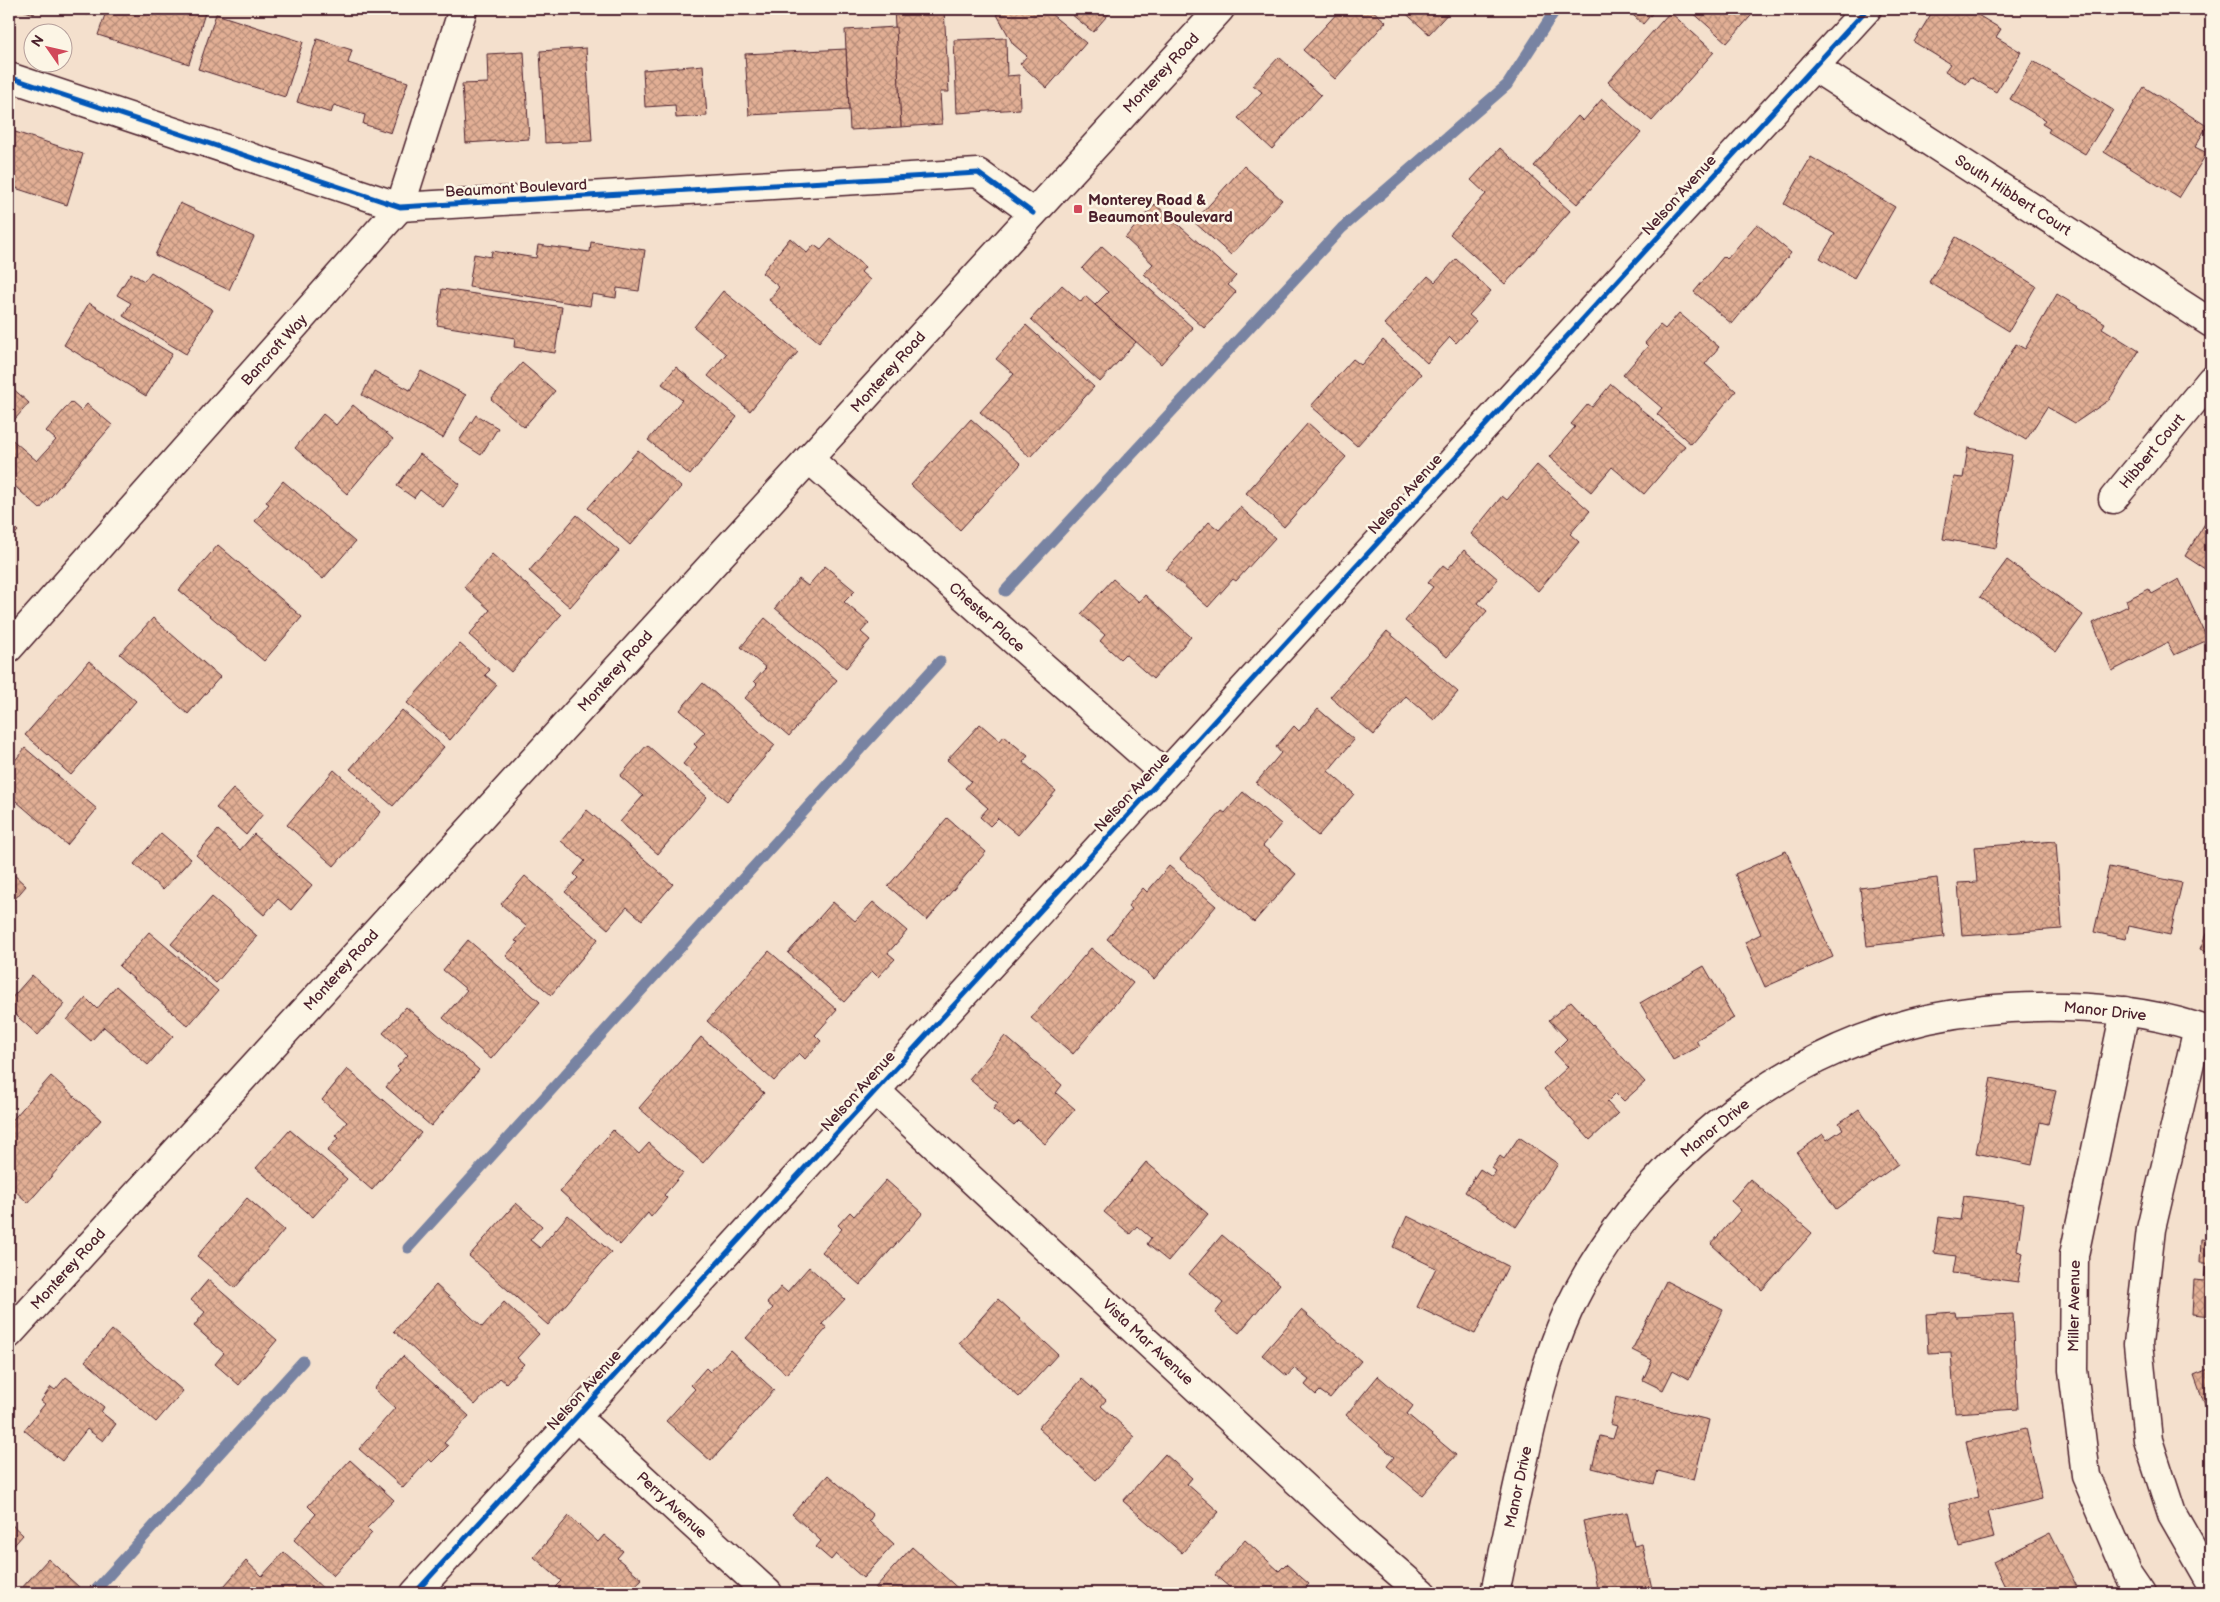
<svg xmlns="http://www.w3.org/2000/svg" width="2220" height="1602" viewBox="0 0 2220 1602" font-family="'Balsamiq Sans',sans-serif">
	<defs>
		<pattern id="building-cross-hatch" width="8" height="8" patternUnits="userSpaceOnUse" patternTransform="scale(1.25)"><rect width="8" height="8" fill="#e2af95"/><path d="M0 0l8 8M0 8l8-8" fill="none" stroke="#b98e7a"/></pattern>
	</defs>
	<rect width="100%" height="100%" fill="#f4e0cd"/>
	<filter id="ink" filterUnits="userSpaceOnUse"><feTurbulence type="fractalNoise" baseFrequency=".02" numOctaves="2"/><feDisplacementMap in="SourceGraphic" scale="10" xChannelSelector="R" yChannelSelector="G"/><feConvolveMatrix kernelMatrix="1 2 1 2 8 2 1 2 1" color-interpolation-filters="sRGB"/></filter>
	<g filter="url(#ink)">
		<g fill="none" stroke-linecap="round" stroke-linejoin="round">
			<g stroke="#7883a2" stroke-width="11">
				<polyline points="1005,591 1342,228 1507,85 1556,9"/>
				<polyline points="408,1248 940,661"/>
				<polyline points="93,1593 303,1361"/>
			</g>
		</g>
		<g fill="url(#building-cross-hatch)" stroke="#4a1f2b">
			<polygon points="19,9 36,9 34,14"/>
			<polygon points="68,9 90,9 88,15"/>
			<polygon points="107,9 194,9 205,13 189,64 98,35"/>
			<polygon points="894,9 944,9 949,92 940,92 942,124 901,127"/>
			<polygon points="994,9 1045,9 1086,43 1047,88 1020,64 1027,56 1013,44"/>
			<polygon points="1065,9 1113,9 1093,32"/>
			<polygon points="1341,9 1371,9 1386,22 1335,79 1303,50"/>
			<polygon points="1401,9 1452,9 1429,34"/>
			<polygon points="1626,9 1656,9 1643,24"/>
			<polygon points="1689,9 1757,9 1727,43"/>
			<polygon points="1934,9 1968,9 2001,29 1996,37 2021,52 1996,92 1971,77 1966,84 1945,71 1950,64 1914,42"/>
			<polygon points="1670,12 1714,52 1652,121 1608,82"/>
			<polygon points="216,14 303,42 285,97 198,69"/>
			<polygon points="896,27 901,127 850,130 845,30"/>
			<polygon points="1006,38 1007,76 1019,75 1020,109 957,113 954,40"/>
			<polygon points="317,39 352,50 348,63 408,82 391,133 363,124 365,115 334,105 331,113 297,102"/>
			<polygon points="586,48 592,141 545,143 540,51"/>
			<polygon points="846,49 849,110 749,115 745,54"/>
			<polygon points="524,52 529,139 466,143 462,84 488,83 487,54"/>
			<polygon points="1279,57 1321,95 1272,149 1238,118 1262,92 1253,85"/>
			<polygon points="2033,61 2113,110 2085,154 2048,132 2050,129 2042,124 2045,120 2010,99"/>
			<polygon points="703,65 707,116 676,118 675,105 645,107 643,70"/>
			<polygon points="2144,87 2207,126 2195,147 2207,153 2179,198 2104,152"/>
			<polygon points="1602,99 1641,133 1577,204 1534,166 1578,116 1583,121"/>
			<polygon points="9,130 83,154 67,205 9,186"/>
			<polygon points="1500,148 1570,211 1505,284 1450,234 1486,194 1471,180"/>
			<polygon points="1811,157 1895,207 1854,278 1820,258 1835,234 1784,204"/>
			<polygon points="1244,166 1282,200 1231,255 1194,222"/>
			<polygon points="180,203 254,237 229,290 155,255"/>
			<polygon points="1155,204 1236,276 1228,285 1236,292 1204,328 1144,274 1153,264 1125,238"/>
			<polygon points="2211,218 2211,235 2207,234"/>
			<polygon points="1757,224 1791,253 1732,324 1694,292 1724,256 1727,259"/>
			<polygon points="1956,237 2036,286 2009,331 1929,282"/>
			<polygon points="790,238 807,253 814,245 821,250 831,239 865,267 861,272 870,280 819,342 769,300 779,287 762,273"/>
			<polygon points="591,242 645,250 639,291 617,288 616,298 592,294 590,306 469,287 474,254 491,257 492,251 536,258 538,245 590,252"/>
			<polygon points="1102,246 1193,328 1161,364 1095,305 1108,292 1082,268"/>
			<polygon points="1456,259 1491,291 1469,315 1476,321 1456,343 1450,337 1427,363 1384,324 1428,276 1435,282"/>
			<polygon points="151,272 213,310 186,354 123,316 131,303 117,295 131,273 144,281"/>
			<polygon points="1062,285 1081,302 1085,296 1136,342 1100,382 1031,319"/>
			<polygon points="442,289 562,307 555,353 514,347 515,338 437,325"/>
			<polygon points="723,291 798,352 750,411 708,376 726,354 694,327"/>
			<polygon points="2057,294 2105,323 2102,328 2139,351 2109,400 2075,423 2047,407 2026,440 1977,411 2016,344 2025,349"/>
			<polygon points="89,303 172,354 146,396 64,345"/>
			<polygon points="1679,313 1719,347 1705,364 1736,391 1691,444 1657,414 1662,408 1623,375 1648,346 1645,343 1660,325 1665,329"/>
			<polygon points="1026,325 1094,387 1030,457 980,412 1014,374 996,359"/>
			<polygon points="1383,340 1421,374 1357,446 1311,406 1353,359 1361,365"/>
			<polygon points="522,363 555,391 524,427 491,399"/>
			<polygon points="676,367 737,417 690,475 648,440 682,400 662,384"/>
			<polygon points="374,371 410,390 421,371 466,395 443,438 362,395"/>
			<polygon points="1611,384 1685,446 1644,494 1612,467 1591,492 1549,457 1575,427 1571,424 1588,404 1592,407"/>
			<polygon points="9,385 29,403 9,426"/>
			<polygon points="71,402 81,411 87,404 112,425 40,509 9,481 9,437 37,461 56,440 46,431"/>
			<polygon points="353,405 393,439 347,494 295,448 323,414 336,425"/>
			<polygon points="476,415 498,428 481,455 459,441"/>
			<polygon points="971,419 1021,464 960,530 911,485"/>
			<polygon points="1308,423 1346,457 1284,527 1246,493"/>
			<polygon points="1968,448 2012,455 1996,548 1943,539 1954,477 1963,478"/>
			<polygon points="638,450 681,487 630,545 588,508"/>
			<polygon points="420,454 460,484 443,507 420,490 414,498 397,486"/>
			<polygon points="1537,465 1590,511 1570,534 1579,542 1538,591 1471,534 1502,496 1507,500"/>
			<polygon points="283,481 355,542 323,579 255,521 269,504 266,502"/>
			<polygon points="1240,507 1275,538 1236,581 1233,579 1208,607 1166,570 1209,522 1219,530"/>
			<polygon points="577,515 619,551 570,607 529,571"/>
			<polygon points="2209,517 2211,518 2211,573 2185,556"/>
			<polygon points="9,523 18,531 9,541"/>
			<polygon points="218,545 302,617 264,661 179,590"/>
			<polygon points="1464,550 1498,579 1478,603 1487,611 1447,657 1405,621 1433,587 1428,583 1443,565 1448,569"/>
			<polygon points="492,554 561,615 511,672 469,635 490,610 464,587"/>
			<polygon points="2007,560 2083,615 2056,652 1980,597"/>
			<polygon points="825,566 855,591 844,602 869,623 861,632 870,640 846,668 775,608 799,579 808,586"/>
			<polygon points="1113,579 1139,602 1145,595 1191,637 1153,679 1125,654 1120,659 1100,641 1105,635 1081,614"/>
			<polygon points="2179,579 2208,640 2174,655 2167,643 2112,671 2093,623 2128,606 2126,600 2149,589 2152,594"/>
			<polygon points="153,618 220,677 188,714 120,654"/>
			<polygon points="765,618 837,680 789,736 745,698 757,684 754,681 766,668 741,647"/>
			<polygon points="1387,631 1458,692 1434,720 1406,696 1374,735 1330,697"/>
			<polygon points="460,644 490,670 485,675 497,685 450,740 407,703"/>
			<polygon points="89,661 136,701 71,775 25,735"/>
			<polygon points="703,683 775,745 727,801 683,764 697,747 694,744 705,732 680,710"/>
			<polygon points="1318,709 1354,740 1328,771 1354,794 1318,836 1256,783 1281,753 1276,747 1294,726 1299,731"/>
			<polygon points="402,710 444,747 393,806 350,769"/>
			<polygon points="980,724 1000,741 1004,736 1028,756 1023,762 1056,791 1018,835 998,818 990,826 980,817 988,808 965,788 971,781 947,760"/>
			<polygon points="647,745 707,797 658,854 620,822 643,796 620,776"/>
			<polygon points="25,748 97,809 67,845 9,795 9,768"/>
			<polygon points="334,770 381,812 334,866 287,825"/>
			<polygon points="233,789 263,814 246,835 216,808"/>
			<polygon points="1243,792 1281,824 1263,846 1296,874 1254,922 1180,859 1222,811 1225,813"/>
			<polygon points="587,810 673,884 642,920 627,907 608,929 565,892 578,878 574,874 585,861 561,841"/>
			<polygon points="947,818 986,852 927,920 888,886"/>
			<polygon points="218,830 240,850 254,834 312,885 291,910 278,899 264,915 196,855"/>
			<polygon points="161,833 191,859 163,890 134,864"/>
			<polygon points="2056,841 2062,929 1962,936 1958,883 1977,882 1974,847"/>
			<polygon points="1786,851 1833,957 1765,987 1745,942 1761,934 1735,874"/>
			<polygon points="1169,866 1216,906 1154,979 1107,939 1132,909 1128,906 1143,888 1147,892"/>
			<polygon points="2109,867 2182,883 2170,935 2129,926 2125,939 2094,932"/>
			<polygon points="9,870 26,886 9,906"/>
			<polygon points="525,876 598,939 551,995 506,956 518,942 515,941 527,927 501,904"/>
			<polygon points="1937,878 1944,937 1867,946 1860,888"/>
			<polygon points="212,897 257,936 216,983 171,944"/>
			<polygon points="833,902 855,921 873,902 907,931 888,953 895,959 878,977 872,971 844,1002 788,953"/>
			<polygon points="2211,921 2211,954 2200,949"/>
			<polygon points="149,932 218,991 188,1026 119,966"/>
			<polygon points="468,940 540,1002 491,1059 443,1018 467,990 443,970"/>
			<polygon points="1091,948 1133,983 1073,1054 1031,1018"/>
			<polygon points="769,951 837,1010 815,1035 821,1041 805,1059 799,1053 774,1081 707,1021"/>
			<polygon points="1704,966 1734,1018 1696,1040 1699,1046 1673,1060 1640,1003"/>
			<polygon points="32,975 65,1004 38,1035 9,1009 9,1001"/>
			<polygon points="116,986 173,1036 148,1065 104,1027 91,1041 67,1020 86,998 97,1009"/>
			<polygon points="1571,1001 1645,1082 1624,1101 1616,1093 1607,1102 1618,1114 1590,1140 1544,1089 1568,1067 1554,1052 1567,1039 1549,1020"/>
			<polygon points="406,1007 479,1070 431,1126 386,1087 400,1070 397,1067 408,1055 383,1033"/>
			<polygon points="1005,1036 1062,1085 1056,1093 1075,1109 1045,1144 1019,1121 1014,1126 993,1109 998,1103 969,1079"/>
			<polygon points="701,1037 764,1093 703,1163 639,1108"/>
			<polygon points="347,1069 421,1133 372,1190 327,1151 338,1138 335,1136 347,1122 322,1100"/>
			<polygon points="51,1076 101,1120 28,1203 9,1185 9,1124"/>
			<polygon points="1991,1078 2056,1091 2048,1124 2040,1122 2032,1165 1976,1153"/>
			<polygon points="1859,1109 1898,1164 1836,1209 1797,1153 1823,1134 1827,1140 1843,1129 1839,1123"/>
			<polygon points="290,1130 347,1179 313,1217 256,1168"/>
			<polygon points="613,1130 639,1154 649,1143 683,1173 664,1195 667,1198 651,1217 648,1213 620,1245 560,1191"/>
			<polygon points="1519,1137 1558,1164 1516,1227 1465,1192 1480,1169 1492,1177 1496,1171 1492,1168 1500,1156 1504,1159"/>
			<polygon points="1146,1162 1208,1214 1168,1261 1147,1244 1151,1238 1137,1226 1130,1234 1104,1212"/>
			<polygon points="1750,1179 1812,1233 1762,1290 1711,1244 1741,1210 1731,1201"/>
			<polygon points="886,1180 923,1213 860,1285 822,1252 842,1229 838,1225 850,1212 854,1216"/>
			<polygon points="1964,1196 2024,1204 2017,1251 2023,1253 2018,1282 1953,1273 1956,1256 1934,1253 1939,1217 1960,1220"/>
			<polygon points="247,1198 284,1230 235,1288 197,1256"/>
			<polygon points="516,1203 542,1226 530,1240 540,1248 568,1215 611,1252 548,1325 469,1256"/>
			<polygon points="1407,1216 1508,1266 1475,1334 1417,1307 1436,1268 1393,1247"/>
			<polygon points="1222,1235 1280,1284 1239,1333 1215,1313 1223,1303 1189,1274"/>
			<polygon points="2201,1239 2211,1240 2211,1316 2192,1314 2194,1280 2204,1281 2206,1263 2200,1263"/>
			<polygon points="809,1267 845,1299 822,1324 827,1328 786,1374 746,1338 773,1308 767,1303 781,1287 787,1292"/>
			<polygon points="208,1280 277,1340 239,1385 215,1364 224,1353 194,1326 205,1312 191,1300"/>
			<polygon points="1666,1281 1723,1310 1689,1379 1673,1370 1663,1390 1643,1380 1652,1360 1632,1350"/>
			<polygon points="436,1285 482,1327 504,1302 539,1334 517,1358 524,1364 506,1383 500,1378 475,1405 394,1331"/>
			<polygon points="998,1299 1058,1354 1019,1397 959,1343"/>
			<polygon points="1301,1310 1361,1361 1330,1398 1320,1391 1316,1395 1305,1385 1309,1380 1294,1368 1287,1376 1262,1355"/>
			<polygon points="1955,1312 1956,1317 2013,1314 2018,1409 1955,1413 1951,1352 1928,1353 1926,1314"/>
			<polygon points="112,1330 183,1391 156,1422 85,1361"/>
			<polygon points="730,1350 774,1390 711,1461 666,1421 695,1389 691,1385 706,1368 710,1372"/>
			<polygon points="403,1356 469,1416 444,1443 448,1446 432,1462 429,1459 403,1488 359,1449 395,1408 374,1389"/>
			<polygon points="2211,1368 2211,1412 2209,1407 2206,1408 2194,1375"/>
			<polygon points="1378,1376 1413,1406 1407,1414 1456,1455 1422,1495 1387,1466 1394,1457 1346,1415"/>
			<polygon points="66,1377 104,1407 101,1412 116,1424 103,1441 87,1429 62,1461 24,1430 45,1404 41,1401 51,1387 55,1390"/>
			<polygon points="1082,1379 1106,1400 1101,1406 1135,1437 1096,1480 1038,1428"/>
			<polygon points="1616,1397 1709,1420 1694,1480 1658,1471 1654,1484 1592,1468 1600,1436 1613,1439 1617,1426 1610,1424"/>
			<polygon points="2211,1427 2211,1440 2207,1429"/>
			<polygon points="2026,1428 2042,1499 1987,1512 1994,1538 1959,1547 1949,1504 1979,1497 1966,1442"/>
			<polygon points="1165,1454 1192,1478 1187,1484 1219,1512 1182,1553 1123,1501"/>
			<polygon points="350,1460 394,1500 367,1528 372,1533 333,1576 294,1540 316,1514 308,1506"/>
			<polygon points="828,1475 873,1515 869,1521 894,1544 863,1578 836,1554 831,1560 816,1547 821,1541 792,1514"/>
			<polygon points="1627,1512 1634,1546 1642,1544 1653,1593 1598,1593 1583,1521"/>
			<polygon points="569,1516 598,1542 604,1535 623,1551 617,1558 642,1579 629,1593 562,1593 555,1587 561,1581 534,1557"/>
			<polygon points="9,1522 23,1535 9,1551"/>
			<polygon points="2050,1533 2080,1593 2008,1593 1993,1562"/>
			<polygon points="1245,1540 1279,1571 1286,1564 1309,1584 1301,1593 1236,1593 1215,1575"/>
			<polygon points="912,1547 963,1593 882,1593 875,1588"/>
			<polygon points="284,1552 326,1591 324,1593 218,1593 246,1561 262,1576"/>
			<polygon points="48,1559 79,1587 73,1593 24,1593 20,1590"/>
			<polygon points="510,1588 516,1593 506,1593"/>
		</g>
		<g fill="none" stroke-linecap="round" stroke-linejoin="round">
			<g stroke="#4a1f2b" stroke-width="31">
				<g id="minor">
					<polyline points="1814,67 2211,323"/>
					<polyline points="9,77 400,207 978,173 1033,213"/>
					<polyline points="809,459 1165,774"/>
					<polyline points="2113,499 2211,380"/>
					<polyline points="9,648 400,207 463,9"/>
					<polyline points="2125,1011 2074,1255 2073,1370 2086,1476 2128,1574 2141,1593"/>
					<polyline points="2198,1028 2151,1229 2138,1344 2148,1440 2172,1514 2211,1582"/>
					<polyline points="875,1090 1364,1543 1422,1593"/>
					<polyline points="576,1417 768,1593"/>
					<polyline points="415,1593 1867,9"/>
					<path d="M1495,1593c9,-43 18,-86 28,-130 11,-51 23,-104 45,-152 66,-141 207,-258 360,-292 45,-10 91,-13 137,-12 50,1 100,8 146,25"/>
				</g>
			</g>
			<g stroke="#4a1f2b" stroke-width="31">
				<polyline id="major" points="9,1334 1220,9"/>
			</g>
			<use href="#minor" stroke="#fcf5e5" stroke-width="28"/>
			<use href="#major" stroke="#fcf5e5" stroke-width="28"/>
			<g stroke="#fcf5e5" stroke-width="8">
				<g id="cycleway">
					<polyline points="9,77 400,207 978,173 1033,213"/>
					<polyline points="415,1593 1867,9"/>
				</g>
			</g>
			<use href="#cycleway" stroke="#0057b8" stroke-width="5"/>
		</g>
	</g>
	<rect fill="#d1495b" stroke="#fcf5e5" stroke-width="2" x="1073" y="204" width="10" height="10" rx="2.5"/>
	<g text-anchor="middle" stroke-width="5" stroke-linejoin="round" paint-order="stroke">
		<g font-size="15" fill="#4a1f2b" stroke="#fcf5e5">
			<text transform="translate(1161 73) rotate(-47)" y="5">Monterey Road</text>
			<text transform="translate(516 188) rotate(-3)" y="5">Beaumont Boulevard</text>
			<text transform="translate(1679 195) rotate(-48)" y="5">Nelson Avenue</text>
			<text transform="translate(2013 195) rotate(33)" y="5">South Hibbert Court</text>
			<text transform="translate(274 350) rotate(-48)" y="5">Bancroft Way</text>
			<text transform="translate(888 372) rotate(-48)" y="5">Monterey Road</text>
			<text transform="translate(2152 451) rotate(-50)" y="5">Hibbert Court</text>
			<text transform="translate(1405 494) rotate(-48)" y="5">Nelson Avenue</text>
			<text transform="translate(987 617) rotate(42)" y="5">Chester Place</text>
			<text transform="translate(615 671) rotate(-48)" y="5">Monterey Road</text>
			<text transform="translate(1132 792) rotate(-47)" y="5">Nelson Avenue</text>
			<text transform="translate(341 970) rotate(-48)" y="5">Monterey Road</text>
			<text transform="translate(2105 1011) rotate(6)" y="5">Manor Drive</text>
			<text transform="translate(858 1091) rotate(-48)" y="5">Nelson Avenue</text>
			<text transform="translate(1715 1128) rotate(-39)" y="5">Manor Drive</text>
			<text transform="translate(68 1269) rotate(-48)" y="5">Monterey Road</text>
			<text transform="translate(2074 1306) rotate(-89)" y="5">Miller Avenue</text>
			<text transform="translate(1148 1342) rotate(43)" y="5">Vista Mar Avenue</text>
			<text transform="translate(584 1390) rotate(-48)" y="5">Nelson Avenue</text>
			<text transform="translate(1518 1487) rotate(-78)" y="5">Manor Drive</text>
			<text transform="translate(672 1505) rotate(43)" y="5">Perry Avenue</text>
		</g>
		<g font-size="15" font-weight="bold" fill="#4a1f2b" stroke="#fcf5e5" text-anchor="start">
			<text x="1088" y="205">Monterey Road &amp;<tspan x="1088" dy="17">Beaumont Boulevard</tspan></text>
		</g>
	</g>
	<rect width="2220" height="1602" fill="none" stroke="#fcf5e5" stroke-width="30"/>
	<rect x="15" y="15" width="2190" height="1572" fill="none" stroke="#4a1f2b" stroke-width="2" filter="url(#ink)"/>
	<g transform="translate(48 48) rotate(304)"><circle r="24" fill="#fcf5e5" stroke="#b59f9b"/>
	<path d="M0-4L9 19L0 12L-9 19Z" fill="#d1495b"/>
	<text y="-8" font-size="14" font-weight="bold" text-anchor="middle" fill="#4a1f2b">N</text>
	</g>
</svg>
